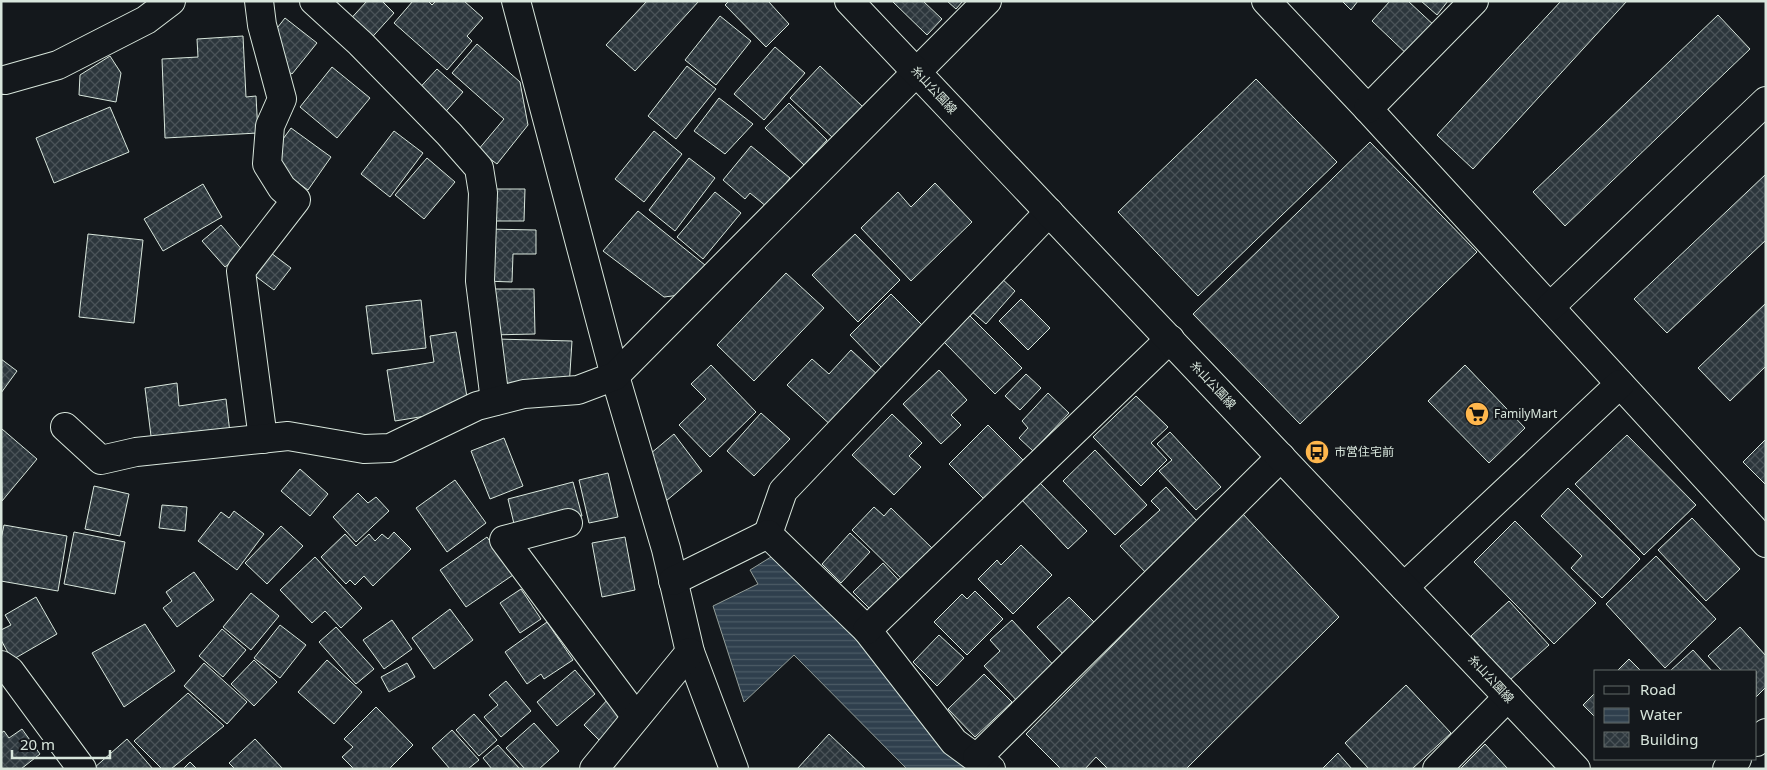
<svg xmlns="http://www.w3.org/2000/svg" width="1767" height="770" viewBox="0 0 1767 770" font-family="'Noto Sans','Noto Sans JP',sans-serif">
	<defs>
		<pattern id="water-rules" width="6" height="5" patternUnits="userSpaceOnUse" patternTransform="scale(1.25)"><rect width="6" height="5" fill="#2f3f4d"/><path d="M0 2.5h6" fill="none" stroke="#4c5b66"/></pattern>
		<pattern id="building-cross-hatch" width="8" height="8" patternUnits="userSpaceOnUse" patternTransform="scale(1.25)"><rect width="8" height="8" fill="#2c363c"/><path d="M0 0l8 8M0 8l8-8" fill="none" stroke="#4a5358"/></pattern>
	</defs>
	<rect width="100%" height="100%" fill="#14181c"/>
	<polygon fill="url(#water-rules)" stroke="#939e99" points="771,557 869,648 976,769 907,769 794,655 744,702 713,606 758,584 750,570"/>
	<g fill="url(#building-cross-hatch)" stroke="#d8e6dc">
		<polygon points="367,1 382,1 394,13 366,44 345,25"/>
		<polygon points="413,1 428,1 432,5 436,1 464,1 483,18 467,36 472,41 447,70 394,23"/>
		<polygon points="647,1 699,1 635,71 606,45"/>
		<polygon points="729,1 768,1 789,24 766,47 725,5"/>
		<polygon points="892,1 923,1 942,19 927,35"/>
		<polygon points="947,1 963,1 956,9"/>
		<polygon points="1342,1 1358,1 1351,10"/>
		<polygon points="1390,1 1408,1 1437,28 1410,57 1372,21"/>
		<polygon points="1421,1 1448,1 1437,15"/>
		<polygon points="1561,1 1627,1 1473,169 1437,135"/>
		<polygon points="1718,15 1750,49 1565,226 1533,192"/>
		<polygon points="720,16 751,41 716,85 685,60"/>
		<polygon points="285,18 317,43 292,74 280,66 270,37"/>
		<polygon points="243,36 246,97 256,96 258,133 165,138 162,59 198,57 197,39"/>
		<polygon points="477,44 520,82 528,125 497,164 478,150 504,119 452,73"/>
		<polygon points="775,47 805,73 764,120 734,94"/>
		<polygon points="110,56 121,73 116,102 79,95 80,75"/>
		<polygon points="687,66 716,89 676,139 648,116"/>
		<polygon points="820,66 863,107 833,138 790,98"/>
		<polygon points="332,67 370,98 337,138 300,107"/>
		<polygon points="437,69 463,92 441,117 414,94"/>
		<polygon points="1256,79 1337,162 1198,296 1118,212"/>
		<polygon points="719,98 753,124 725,154 694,131"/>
		<polygon points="789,103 827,140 804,165 765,128"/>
		<polygon points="110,107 129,152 54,183 36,138"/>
		<polygon points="291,128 331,157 308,190 267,161"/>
		<polygon points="394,131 423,153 390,197 361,174"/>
		<polygon points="654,131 682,154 644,202 615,179"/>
		<polygon points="1370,142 1477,252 1300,424 1193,314"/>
		<polygon points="751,146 790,178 767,207 750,193 745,199 723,180"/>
		<polygon points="427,158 455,182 424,219 395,195"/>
		<polygon points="689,158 715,178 675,231 649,210"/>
		<polygon points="1766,174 1766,240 1667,333 1634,299"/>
		<polygon points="935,183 972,222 911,281 861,228 898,192 911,207"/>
		<polygon points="203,184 222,217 163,251 144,219"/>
		<polygon points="487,189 525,189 524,221 487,221"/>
		<polygon points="715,192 741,213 703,259 677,237"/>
		<polygon points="638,211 705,265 680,295 664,297 603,251"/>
		<polygon points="221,225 244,252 225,267 202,241"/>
		<polygon points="486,229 536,230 536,254 513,254 512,282 484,281"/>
		<polygon points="88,234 143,240 134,323 79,317"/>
		<polygon points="855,234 900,280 858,322 812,275"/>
		<polygon points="267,250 291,268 274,290 250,272"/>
		<polygon points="786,273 824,308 754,381 717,345"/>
		<polygon points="999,276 1015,291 986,324 970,310"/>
		<polygon points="489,289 534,289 535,334 490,335"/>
		<polygon points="891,294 926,329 884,370 850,335"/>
		<polygon points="1021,299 1050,328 1028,350 999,321"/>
		<polygon points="421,300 426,348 372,354 366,306"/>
		<polygon points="1766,303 1766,366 1730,401 1698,368"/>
		<polygon points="970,316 1022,368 995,394 944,342"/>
		<polygon points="456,332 469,409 395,421 387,370 434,362 430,336"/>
		<polygon points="496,339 572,341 569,388 498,388"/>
		<polygon points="851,350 880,377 834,428 787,385 812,359 829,374"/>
		<polygon points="1,359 17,371 1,393"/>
		<polygon points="711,365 756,412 710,457 679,425 706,399 691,384"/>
		<polygon points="1465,365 1525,428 1489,463 1428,401"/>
		<polygon points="939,370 967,400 951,415 961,425 941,444 903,404"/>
		<polygon points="1026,374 1041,388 1020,410 1005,396"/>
		<polygon points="177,383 179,406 226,399 230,433 152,444 145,388"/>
		<polygon points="1048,393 1069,413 1033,451 1019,438 1028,428 1022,421"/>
		<polygon points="1136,396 1168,427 1151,443 1167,460 1141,486 1093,437"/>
		<polygon points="761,413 790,439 754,476 727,451"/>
		<polygon points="892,414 922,443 909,456 921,467 894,495 852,455"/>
		<polygon points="988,425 1025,462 986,501 949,464"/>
		<polygon points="2,429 37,459 2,501 1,430"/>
		<polygon points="1170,432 1221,487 1196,510 1159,471 1172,460 1157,444"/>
		<polygon points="674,434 702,471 660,506 644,459"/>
		<polygon points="1627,435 1696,505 1644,555 1575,484"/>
		<polygon points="504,438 523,486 490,499 471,451"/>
		<polygon points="1766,439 1766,485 1743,462"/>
		<polygon points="1095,450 1147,505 1115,535 1063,481"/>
		<polygon points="300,469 328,494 310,516 281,491"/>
		<polygon points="608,473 618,517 589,523 579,480"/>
		<polygon points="455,480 486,523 447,552 416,508"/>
		<polygon points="1038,481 1087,531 1068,549 1020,498"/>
		<polygon points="573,482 582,516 516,532 508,499"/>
		<polygon points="94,486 129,494 120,536 85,529"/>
		<polygon points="1166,487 1197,521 1188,529 1195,536 1150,577 1120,546 1160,510 1151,501"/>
		<polygon points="1568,488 1640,559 1602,598 1571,568 1582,556 1541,516"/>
		<polygon points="358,493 368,503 376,497 389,511 356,542 333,517"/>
		<polygon points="162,505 187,507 185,531 159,528"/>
		<polygon points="874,507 884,516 891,508 935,551 905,582 852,530"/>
		<polygon points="234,511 264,534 237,570 198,541 221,512 229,518"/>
		<polygon points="1242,513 1339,617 1186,769 1108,769 1096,757 1085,769 1061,769 1026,734"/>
		<polygon points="1692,518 1740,569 1706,601 1658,550"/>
		<polygon points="1515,521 1596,603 1554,644 1474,562"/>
		<polygon points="4,525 67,536 58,591 1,581 1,539"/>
		<polygon points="281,526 303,546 267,584 245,563"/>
		<polygon points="74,532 125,542 115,594 64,584"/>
		<polygon points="394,532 411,549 373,586 364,576 355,585 350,580 346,584 321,557 345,534 356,546 369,534 375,541 382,534 388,539"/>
		<polygon points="850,533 870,552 841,583 822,564"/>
		<polygon points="487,537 513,575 466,607 440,570"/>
		<polygon points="625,537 635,590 602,597 592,543"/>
		<polygon points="1021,545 1052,575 1013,614 978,579 997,560 1001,565"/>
		<polygon points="1656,556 1716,619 1665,668 1606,604"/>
		<polygon points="315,557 362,608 341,628 325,611 312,623 280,590"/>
		<polygon points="883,563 904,586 875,614 853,592"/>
		<polygon points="194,572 214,600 177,627 163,608 172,601 166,592"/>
		<polygon points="521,589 541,619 520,633 500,603"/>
		<polygon points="975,591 1003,619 967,655 934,622 962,594 967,599"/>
		<polygon points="251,593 279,616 251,650 223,627"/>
		<polygon points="36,597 57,634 12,660 1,640 1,630 11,625 5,615"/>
		<polygon points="1069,597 1100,628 1068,659 1037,627"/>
		<polygon points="1509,601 1549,645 1510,680 1471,636"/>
		<polygon points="450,609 473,640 434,669 412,638"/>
		<polygon points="392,620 412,649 384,669 363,640"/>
		<polygon points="1012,620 1058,670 1021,705 984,666 1000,651 990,640"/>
		<polygon points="547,622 573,660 544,679 541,674 527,684 505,652"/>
		<polygon points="145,624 175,671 124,707 92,653"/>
		<polygon points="280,625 306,645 280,678 254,658"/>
		<polygon points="336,627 374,669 356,684 319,642"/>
		<polygon points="1740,627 1766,656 1766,687 1756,697 1756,671 1722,671 1708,656"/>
		<polygon points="222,629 246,650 223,677 199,656"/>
		<polygon points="939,635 964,658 937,686 913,662"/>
		<polygon points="1693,650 1712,671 1670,671"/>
		<polygon points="1629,659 1641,671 1617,671"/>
		<polygon points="254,660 277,682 254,706 231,684"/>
		<polygon points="327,660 362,692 334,724 298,692"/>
		<polygon points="204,663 247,702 227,724 184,686"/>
		<polygon points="407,663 415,677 389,692 381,677"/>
		<polygon points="575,670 595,694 557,726 537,702"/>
		<polygon points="984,674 1012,702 975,737 948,709"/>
		<polygon points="506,681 531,711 501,737 484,717 498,705 489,695"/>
		<polygon points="1406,685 1451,733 1412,769 1369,769 1345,743"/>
		<polygon points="1596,692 1596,718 1583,705"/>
		<polygon points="188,693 224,726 171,769 162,769 134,741"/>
		<polygon points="610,697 628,713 601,742 584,725"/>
		<polygon points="376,707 413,745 389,769 354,769 342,757 353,747 344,739"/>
		<polygon points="474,714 497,740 479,756 456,730"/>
		<polygon points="534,723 559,751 539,769 525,769 506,748"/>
		<polygon points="22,729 40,754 21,769 1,769 1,733 4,731 9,738"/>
		<polygon points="452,730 479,760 468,769 450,769 432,748"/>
		<polygon points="829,734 866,769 797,769"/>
		<polygon points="127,739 153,769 95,769 94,768"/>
		<polygon points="255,739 283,769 235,769 229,763"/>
		<polygon points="1485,744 1508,769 1460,769"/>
		<polygon points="498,745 520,769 492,769 483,758"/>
		<polygon points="1338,753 1352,769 1322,769"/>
		<polygon points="190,762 197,769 183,769"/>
	</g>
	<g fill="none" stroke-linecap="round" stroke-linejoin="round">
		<g stroke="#d8e6dc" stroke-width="30">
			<g id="minor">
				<polyline points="259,1 262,25 282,99 270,126 267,164 282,188 296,200 241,271 263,439"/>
				<polyline points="314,1 360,43 449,134 479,168 483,193 480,281 495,401"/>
				<polyline points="516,1 615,376 666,549 690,652 734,769"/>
				<polyline points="1266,1 1368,109 1766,543"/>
				<polyline points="5,80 58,65 146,20 171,1"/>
				<polyline points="1368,109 1474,1"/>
				<polyline points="1550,307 1766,101"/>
				<polyline points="65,427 101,460 136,452 288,436 364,449 390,448 477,406 524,394 578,390 615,376 987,1"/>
				<polyline points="568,523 504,540 636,717"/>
				<polyline points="768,534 783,491 1049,212"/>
				<polyline points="673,581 768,534 867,630 954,742 991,769"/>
				<polyline points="1404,587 1620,384"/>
				<polyline points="867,630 1170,339"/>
				<polyline points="1,665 10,671 82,769"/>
				<polyline points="1756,742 1766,733"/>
				<polyline points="977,758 1281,457"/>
				<polyline points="594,769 690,652"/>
				<polyline points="1437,769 1508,697"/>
				<polyline points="1727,769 1737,759"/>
			</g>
		</g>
		<g stroke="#d8e6dc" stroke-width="30">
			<polyline id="major" points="849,1 1576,769"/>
		</g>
		<use href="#minor" stroke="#14181c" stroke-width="28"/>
		<use href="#major" stroke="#14181c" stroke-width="28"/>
	</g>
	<defs>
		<g id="supermarket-disc" transform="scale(1.25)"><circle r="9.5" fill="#ffb74d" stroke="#14181c"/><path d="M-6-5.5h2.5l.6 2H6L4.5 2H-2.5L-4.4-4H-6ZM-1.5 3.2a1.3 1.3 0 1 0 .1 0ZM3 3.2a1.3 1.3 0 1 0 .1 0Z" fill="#111"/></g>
		<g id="bus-disc" transform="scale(1.25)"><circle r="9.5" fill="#ffb74d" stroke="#14181c"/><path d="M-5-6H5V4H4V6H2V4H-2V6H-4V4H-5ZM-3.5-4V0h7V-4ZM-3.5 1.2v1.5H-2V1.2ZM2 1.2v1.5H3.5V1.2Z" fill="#111"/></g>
	</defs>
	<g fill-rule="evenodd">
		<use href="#supermarket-disc" x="1477" y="414"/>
		<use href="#bus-disc" x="1317" y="452"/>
	</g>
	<g text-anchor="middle" stroke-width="4" stroke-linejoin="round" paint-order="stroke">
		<g font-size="12" fill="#d8e6dc" stroke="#14181c">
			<text transform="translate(934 90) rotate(47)" y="4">糸山公園線</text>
			<text transform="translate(1213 385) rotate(47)" y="4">糸山公園線</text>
			<text transform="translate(1491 679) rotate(47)" y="4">糸山公園線</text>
		</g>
		<g font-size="12" fill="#d8e6dc" stroke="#14181c" text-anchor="start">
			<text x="1494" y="418">FamilyMart</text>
			<text x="1334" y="456">市営住宅前</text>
		</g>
	</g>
	<rect width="1767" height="770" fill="none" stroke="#d8e6dc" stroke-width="5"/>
	<rect x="1594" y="670" width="162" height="90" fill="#14181c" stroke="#626a69"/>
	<rect x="1604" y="686" width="25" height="8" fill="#14181c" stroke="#626a69"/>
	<text x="1640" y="695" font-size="15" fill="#d8e6dc">Road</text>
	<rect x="1604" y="708" width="25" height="15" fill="url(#water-rules)" stroke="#626a69"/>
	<text x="1640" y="720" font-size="15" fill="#d8e6dc">Water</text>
	<rect x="1604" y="732" width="25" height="15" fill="url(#building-cross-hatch)" stroke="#626a69"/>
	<text x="1640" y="745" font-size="15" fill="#d8e6dc">Building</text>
	<path d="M12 750v8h98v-8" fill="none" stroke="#d8e6dc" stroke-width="2.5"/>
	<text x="20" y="750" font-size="15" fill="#d8e6dc" stroke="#14181c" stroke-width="4" paint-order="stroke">20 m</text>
</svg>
